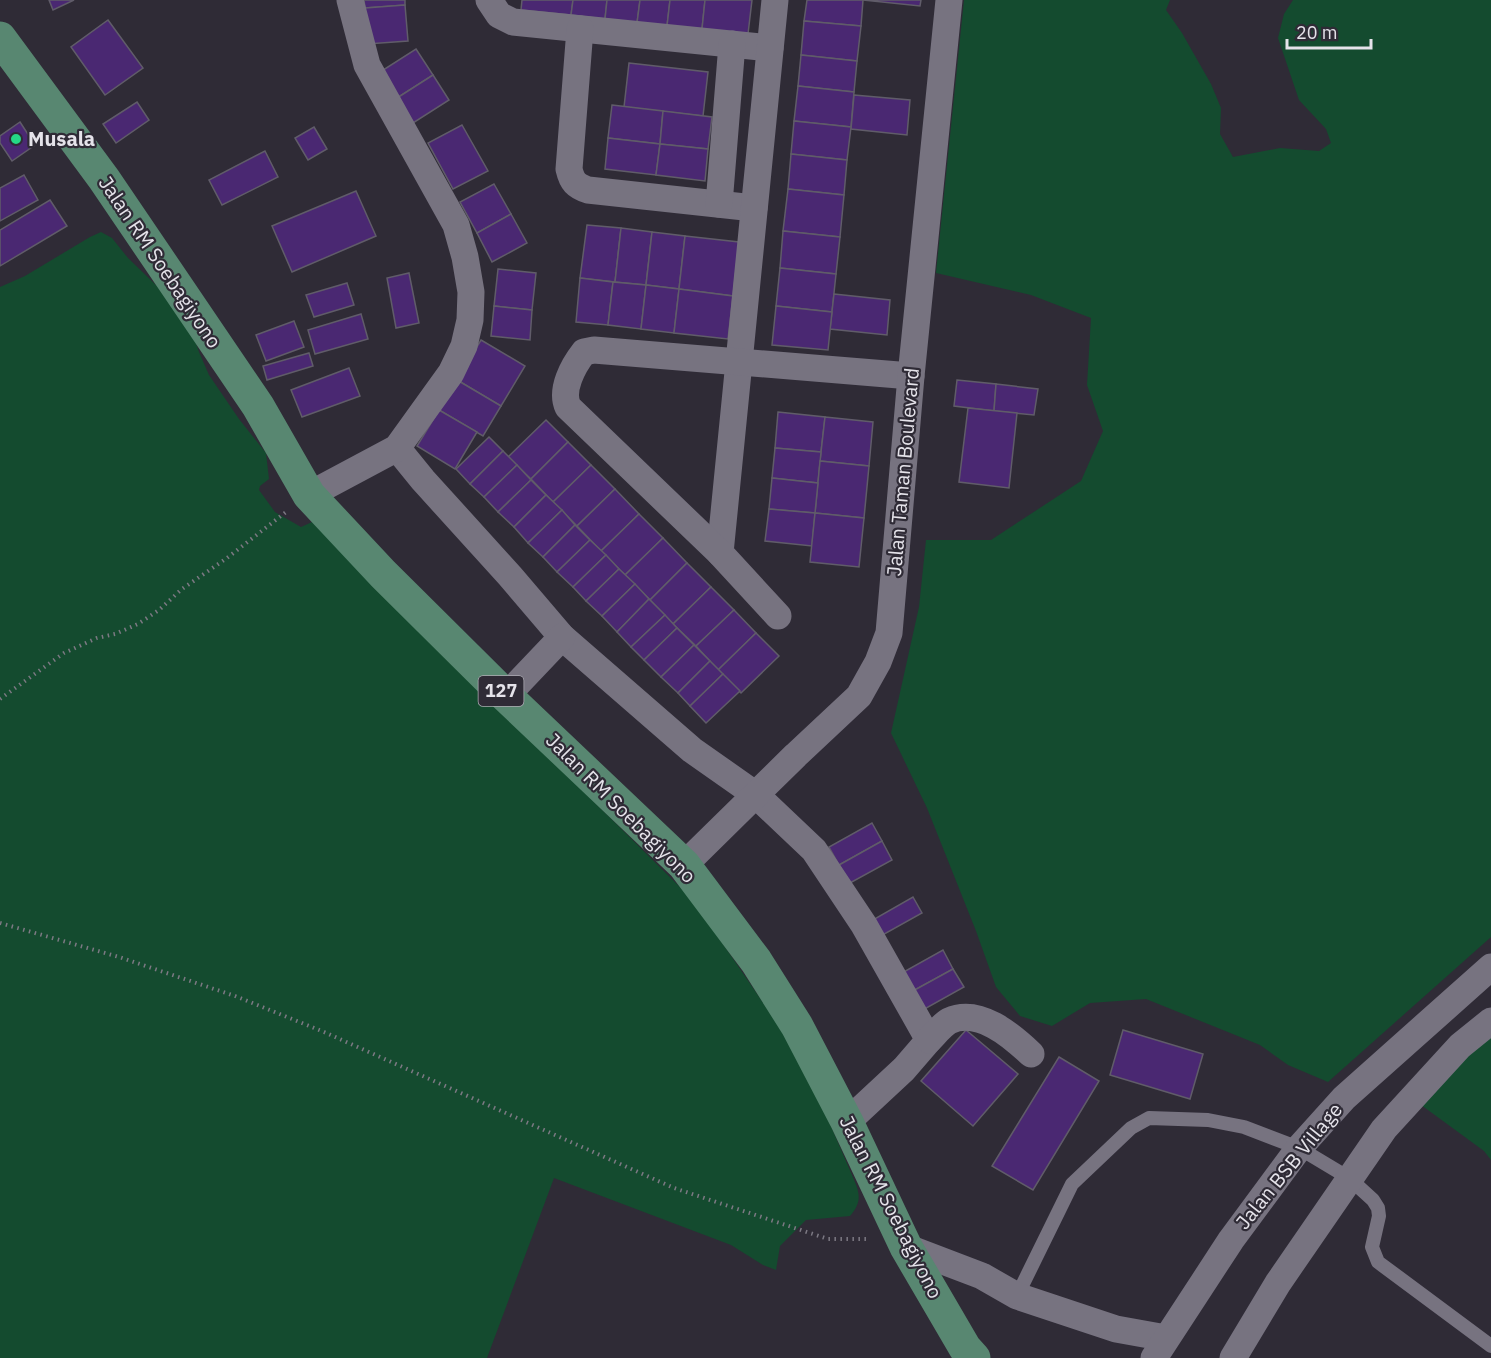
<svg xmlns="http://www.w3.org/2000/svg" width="1491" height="1358" viewBox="0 0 1491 1358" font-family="'IBM Plex Sans',sans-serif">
	<rect width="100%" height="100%" fill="#2f2b36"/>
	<g fill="#144b2f">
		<polygon points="964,0 1170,0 1166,10 1182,33 1211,84 1221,108 1220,134 1233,157 1280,148 1319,151 1331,143 1326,129 1299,100 1278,38 1284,14 1293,0 1491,0 1491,937 1328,1082 1288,1065 1260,1045 1146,999 1090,1003 1052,1026 1020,1016 996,987 976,931 927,808 891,733 919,607 926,540 991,540 1081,481 1103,431 1087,385 1091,318 1031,295 936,273"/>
		<path d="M101,232l11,6 16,20 58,56 13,38 10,23 30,44 27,34 3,26 -9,7 -1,4 16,22 26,15 11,-5 381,378 110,161 52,121c6,15 5,22 -5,34l-44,4 -26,26 -4,24 -13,-5 -32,-20 -177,-67 -67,180h-487v-1071l25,-11 65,-39z"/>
		<polygon points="1491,1030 1491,1160 1484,1151 1417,1102"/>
	</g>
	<g fill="#4a2872" stroke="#605c69" stroke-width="1.5">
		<polygon points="49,0 74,0 53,10"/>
		<polygon points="364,0 405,0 405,5 365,8"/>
		<polygon points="522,0 573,0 571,15 521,10"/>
		<polygon points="573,0 607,0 605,19 571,15"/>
		<polygon points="607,0 640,0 637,23 605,19"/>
		<polygon points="640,0 670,0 667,26 637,23"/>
		<polygon points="670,0 705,0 702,29 667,26"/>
		<polygon points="705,0 752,0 748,34 702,29"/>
		<polygon points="807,0 863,0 861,26 804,21"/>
		<polygon points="863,0 921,0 920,6"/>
		<polygon points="405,5 408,41 367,44 365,8"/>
		<polygon points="108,20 143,68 105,95 71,47"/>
		<polygon points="804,21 861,26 857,61 801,55"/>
		<polygon points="416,49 433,75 397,98 380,72"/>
		<polygon points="801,55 857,61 854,92 798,86"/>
		<polygon points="629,63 708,72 703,116 624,107"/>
		<polygon points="433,75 449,100 413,123 397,98"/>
		<polygon points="798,86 854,92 851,127 794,121"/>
		<polygon points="854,95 910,100 907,135 851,129"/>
		<polygon points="137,102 149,120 116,143 103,124"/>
		<polygon points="612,105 663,111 660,144 608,138"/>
		<polygon points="663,111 712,117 708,149 660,144"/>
		<polygon points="794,121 851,127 847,160 791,154"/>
		<polygon points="20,122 35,145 12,161 0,143 0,136"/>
		<polygon points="462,125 488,171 453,189 428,143"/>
		<polygon points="314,127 327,149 308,160 295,138"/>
		<polygon points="608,138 660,144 656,175 605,169"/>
		<polygon points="660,144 708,149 705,181 656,175"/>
		<polygon points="265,151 278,177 222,205 209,180"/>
		<polygon points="791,154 847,160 844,195 788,189"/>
		<polygon points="24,175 38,200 0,221 0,188"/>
		<polygon points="494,184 511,214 477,233 460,202"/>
		<polygon points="788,189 844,195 840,237 783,231"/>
		<polygon points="356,191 376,236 292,272 272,226"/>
		<polygon points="50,200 67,226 0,266 0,230"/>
		<polygon points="511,214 527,243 492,262 477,233"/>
		<polygon points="587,225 621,228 615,282 580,278"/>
		<polygon points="621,228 652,232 646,285 615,282"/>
		<polygon points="783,231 840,237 836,274 780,268"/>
		<polygon points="652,232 685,236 679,289 646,285"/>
		<polygon points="685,236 739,242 733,296 679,289"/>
		<polygon points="780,268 836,274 832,312 776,306"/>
		<polygon points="498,269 536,273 532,310 494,306"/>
		<polygon points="409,273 419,323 396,328 387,278"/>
		<polygon points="580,278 613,282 608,325 576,322"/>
		<polygon points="613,282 646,285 641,329 608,325"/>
		<polygon points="347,283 354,305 314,317 306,295"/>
		<polygon points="646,285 679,289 674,333 641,329"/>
		<polygon points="679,289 733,296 728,339 674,333"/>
		<polygon points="834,294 890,300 887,335 830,329"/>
		<polygon points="494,306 532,310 530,340 491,336"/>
		<polygon points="776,306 832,312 828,350 772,345"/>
		<polygon points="361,314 368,339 315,354 308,330"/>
		<polygon points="294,321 304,347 266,361 256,335"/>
		<polygon points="481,340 525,366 501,406 457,380"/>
		<polygon points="309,353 313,366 267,380 263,366"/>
		<polygon points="349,368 360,396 302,417 291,390"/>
		<polygon points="457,380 501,406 483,436 439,410"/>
		<polygon points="957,380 996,384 994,411 954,406"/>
		<polygon points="996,384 1038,389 1034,415 994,411"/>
		<polygon points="968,408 1017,413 1009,488 959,482"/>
		<polygon points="439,410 477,432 455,469 417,446"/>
		<polygon points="778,412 825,417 821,452 775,448"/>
		<polygon points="825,417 873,422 869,466 820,461"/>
		<polygon points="546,420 568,442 531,479 508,457"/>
		<polygon points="489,437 503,451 470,484 456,469"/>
		<polygon points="568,442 591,465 553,502 531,479"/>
		<polygon points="775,448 821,452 818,483 772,478"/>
		<polygon points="503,451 517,465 484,497 470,484"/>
		<polygon points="820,461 869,466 864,518 815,513"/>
		<polygon points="517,465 531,480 498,512 484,497"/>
		<polygon points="591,465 615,489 577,526 553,502"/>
		<polygon points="772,478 818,483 815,513 769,509"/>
		<polygon points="531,480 546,495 514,527 498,512"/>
		<polygon points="615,489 639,514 601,551 577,526"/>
		<polygon points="546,495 562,510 528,543 514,527"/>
		<polygon points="769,509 815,513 812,546 765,541"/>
		<polygon points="562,510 575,525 543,557 528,543"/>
		<polygon points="815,513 864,518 859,567 810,562"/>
		<polygon points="639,514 663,538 625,575 601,551"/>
		<polygon points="575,525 590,540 557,572 543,557"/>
		<polygon points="663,538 687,563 650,600 625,575"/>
		<polygon points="590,540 606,555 573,587 557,572"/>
		<polygon points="606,555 619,569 586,601 573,587"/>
		<polygon points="687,563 711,587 673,624 650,600"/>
		<polygon points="619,569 635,584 602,616 586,601"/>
		<polygon points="635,584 649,599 617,632 602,616"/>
		<polygon points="711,587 734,610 696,646 673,624"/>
		<polygon points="649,599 665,615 631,647 617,632"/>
		<polygon points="734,610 756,633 718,670 696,646"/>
		<polygon points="665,615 677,628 644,660 631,647"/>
		<polygon points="677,628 694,645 661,677 644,660"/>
		<polygon points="756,633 779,656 741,693 718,670"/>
		<polygon points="694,645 710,661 678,693 661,677"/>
		<polygon points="710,661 723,674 690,706 678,693"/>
		<polygon points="723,674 740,691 706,723 690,706"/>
		<polygon points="872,823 882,841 839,865 829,847"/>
		<polygon points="882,841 892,860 850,883 839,865"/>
		<polygon points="913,897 922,913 879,937 871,921"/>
		<polygon points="943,950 953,969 911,992 900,974"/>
		<polygon points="953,969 964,987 921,1011 911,992"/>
		<polygon points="966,1030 1018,1074 973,1126 921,1081"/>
		<polygon points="1123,1030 1203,1054 1190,1099 1110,1075"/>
		<polygon points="1059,1057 1099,1081 1033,1190 992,1166"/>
	</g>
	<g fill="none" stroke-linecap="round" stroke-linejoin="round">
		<g stroke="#7c7983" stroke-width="4" stroke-dasharray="1.5 4.5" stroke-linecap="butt">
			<polyline points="0,699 64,653 97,638 115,634 138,624 159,610 182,589 227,558 286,512"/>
			<polyline points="0,923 119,957 235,996 324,1032 674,1188 828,1239 869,1239"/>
		</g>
		<polyline stroke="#777380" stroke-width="14" points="1017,1296 1072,1184 1131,1128 1149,1118 1208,1120 1244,1127 1299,1148 1349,1178 1373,1200 1378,1208 1379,1216 1372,1247 1378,1262 1491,1346"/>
		<g stroke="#777380" stroke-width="27">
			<polyline points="489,0 499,15 513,22 770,48"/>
			<path d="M580,29l-11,140c3,13 7,17 19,21l166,18"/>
			<polyline points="719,204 732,44"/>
			<polyline points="397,448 423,480 510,576 562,637 692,750 756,795 814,850 864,925 929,1040 904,1069 847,1122"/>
			<polyline points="309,495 397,448 451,373 464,346 470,320 471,292 465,257 456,225 367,65 350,0"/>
			<polyline points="720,553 775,0"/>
			<path d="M778,616l-58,-63 -152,-146c-8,-17 5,-41 16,-55l10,-2 317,26"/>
			<polyline points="506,696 562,637"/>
			<polyline points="684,865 796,755 859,696 878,662 889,633 911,376 949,0"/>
			<path d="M929,1040c6,-6 13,-15 20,-19 30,-14 63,15 82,33"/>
			<polyline points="906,1247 982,1276 1017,1296 1116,1329 1166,1338"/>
			<polyline points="1154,1358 1231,1240 1299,1148 1344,1098 1491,967"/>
			<polyline points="1233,1358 1278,1283 1384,1129 1460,1046 1491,1021"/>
		</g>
		<polyline stroke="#588771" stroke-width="33" points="0,38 104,179 258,406 309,495 383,574 506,696 684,865 756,961 797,1026 847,1122 906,1247 965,1348 974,1358"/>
	</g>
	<circle fill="#25d886" stroke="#2f2b36" stroke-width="2" cx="16" cy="139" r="6"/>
	<g text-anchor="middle" stroke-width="4.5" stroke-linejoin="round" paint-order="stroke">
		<rect fill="#2f2b36" stroke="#aeacb4" stroke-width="1.5" x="478.5" y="676" width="45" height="30" rx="4.5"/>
		<g font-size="18" font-weight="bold" fill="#e5e3ea">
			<text x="501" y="697">127</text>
		</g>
		<g font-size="20" font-weight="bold" fill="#e5e3ea" stroke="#2f2b36" text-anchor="start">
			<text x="28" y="146">Musala</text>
		</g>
		<g font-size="20" fill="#e5e3ea" stroke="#2f2b36">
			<text transform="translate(160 262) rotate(56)" y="7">Jalan RM Soebagiyono</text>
			<text transform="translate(903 472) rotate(-85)" y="7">Jalan Taman Boulevard</text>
			<text transform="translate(621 808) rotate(45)" y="7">Jalan RM Soebagiyono</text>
			<text transform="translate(1289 1166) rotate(-51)" y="7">Jalan BSB Village</text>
			<text transform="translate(891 1207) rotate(63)" y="7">Jalan RM Soebagiyono</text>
		</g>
	</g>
	<path d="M1287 39v9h84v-9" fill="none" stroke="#e5e3ea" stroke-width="3"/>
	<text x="1296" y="39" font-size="18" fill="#e5e3ea" stroke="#2f2b36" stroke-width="4.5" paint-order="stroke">20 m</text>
</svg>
